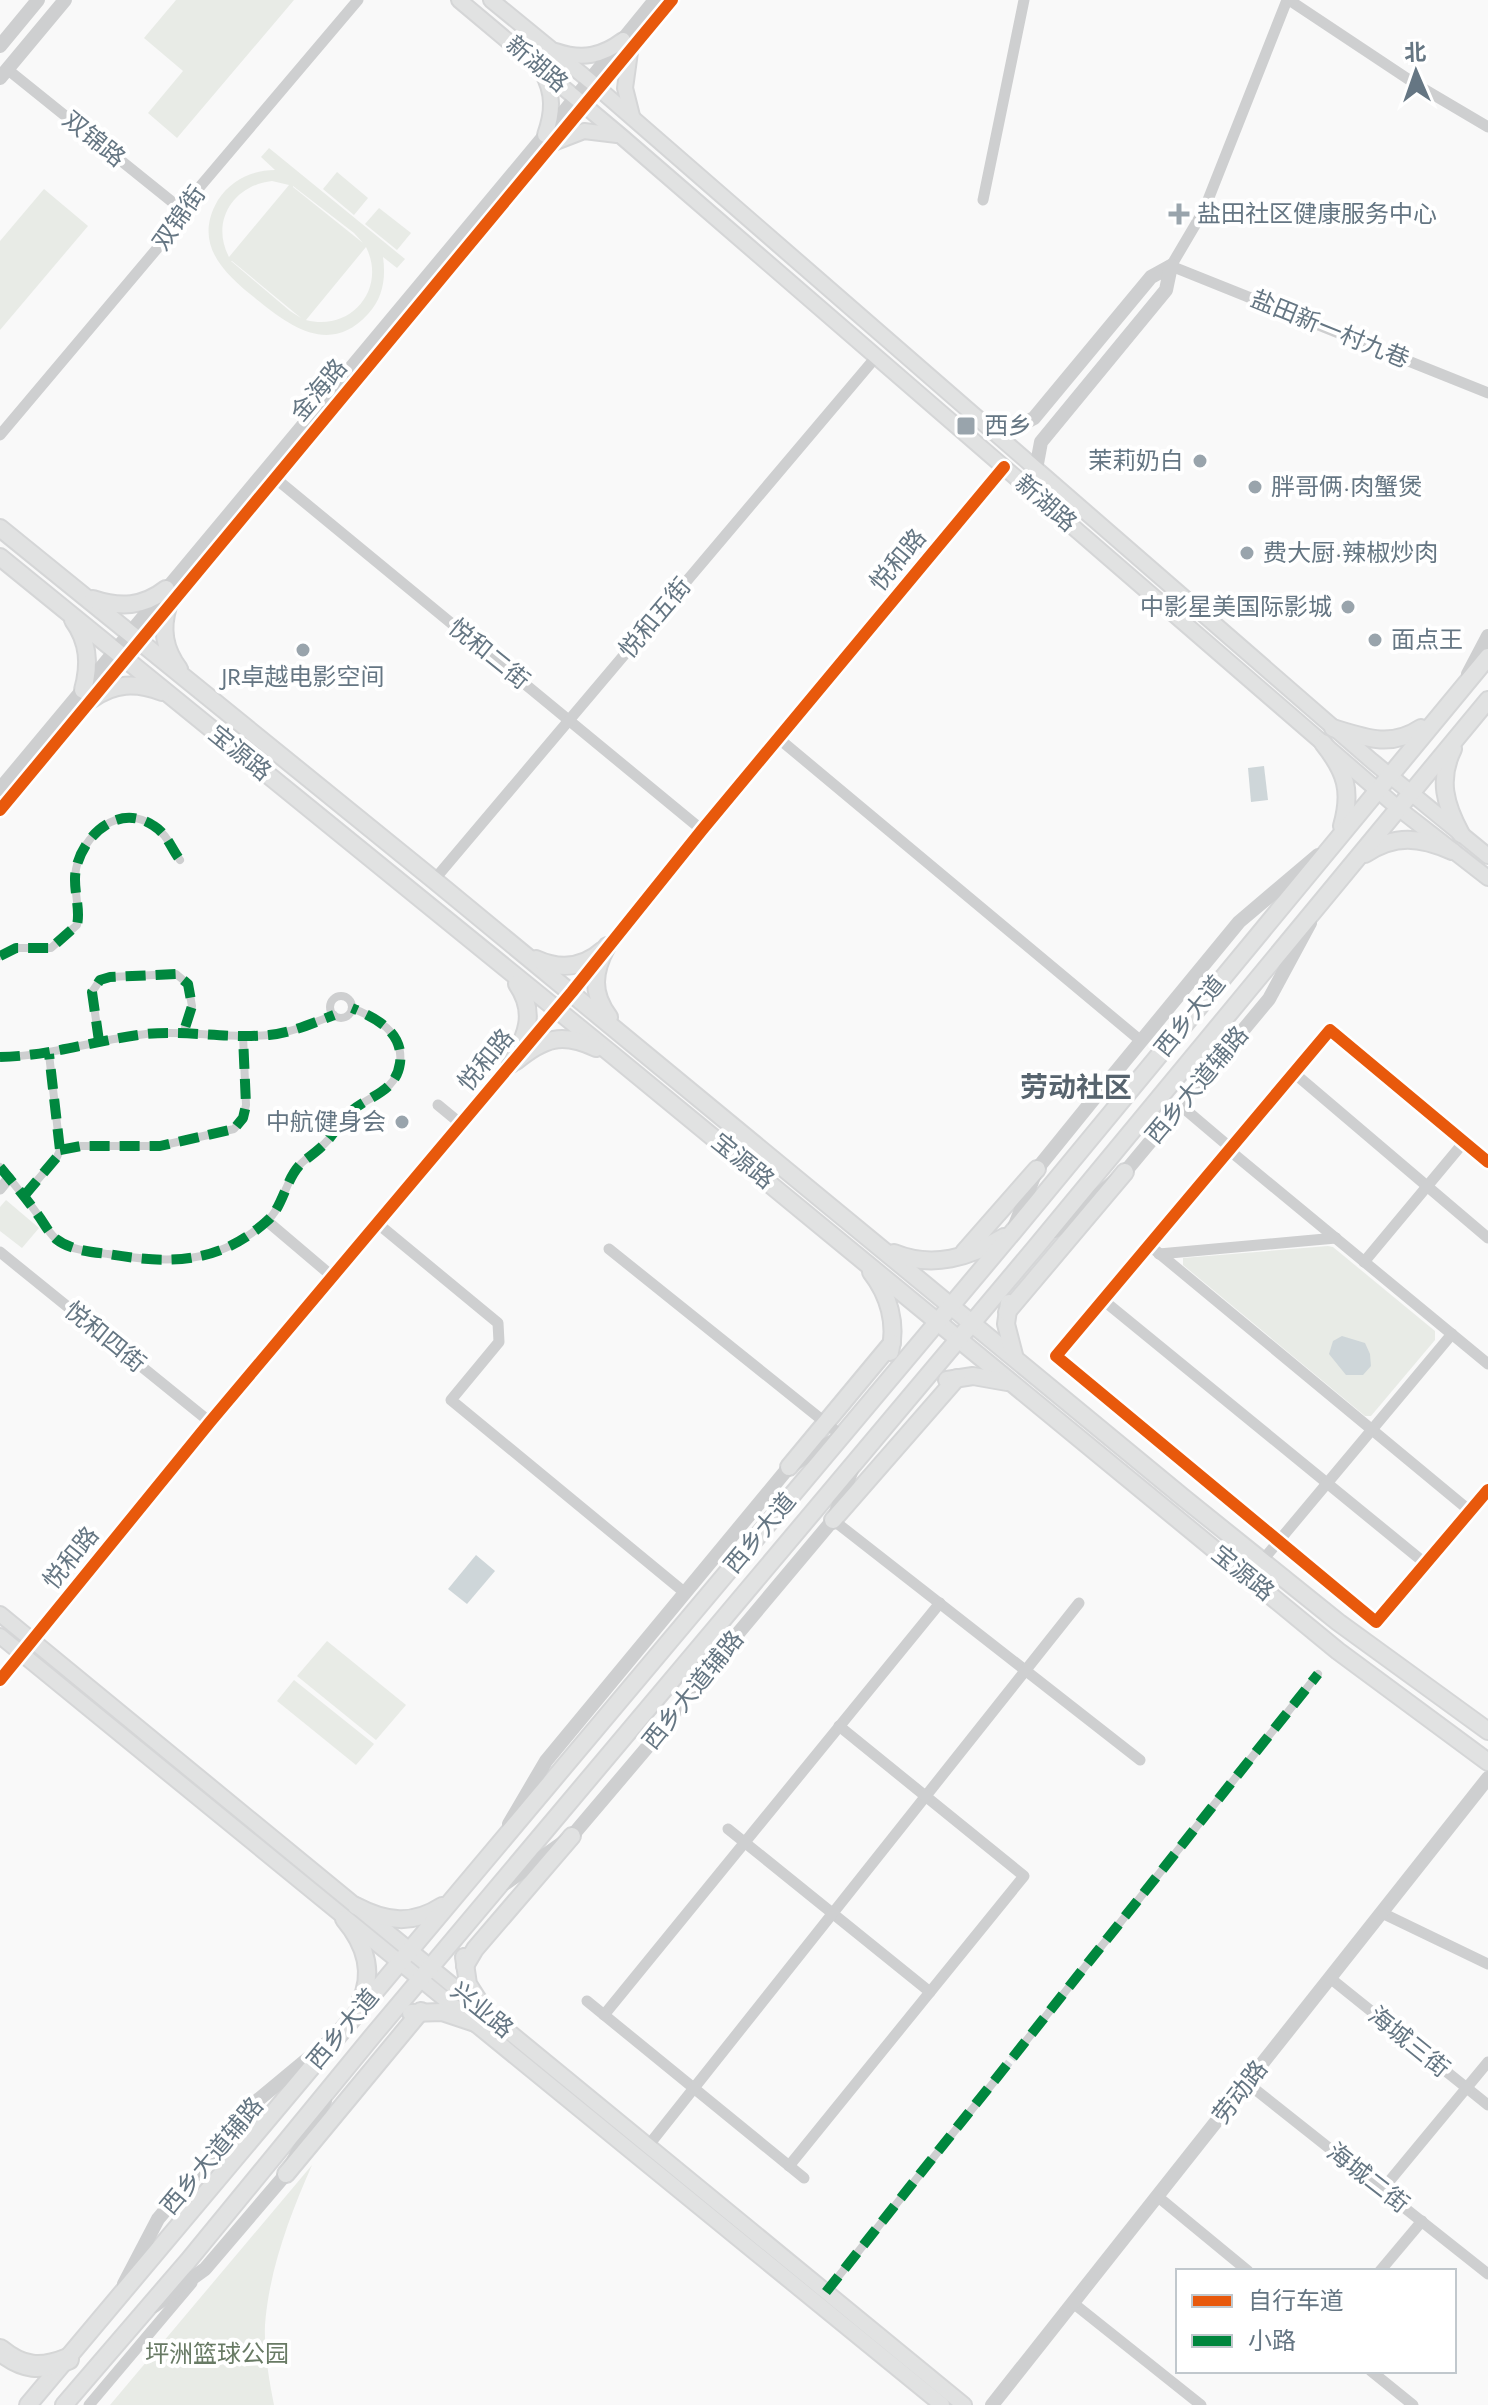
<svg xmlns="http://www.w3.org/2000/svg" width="1488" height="2405" viewBox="0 0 1488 2405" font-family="Jost,'Noto Sans SC',sans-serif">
	<rect width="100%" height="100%" fill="#f9f9f9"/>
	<g fill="#e8ebe6" fill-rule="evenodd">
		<polygon points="176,0 294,0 177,138 148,113 183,71 144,38"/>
		<path d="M269,148l136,111 -8,9 -14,-11c3,21 0,41 -15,57 -36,40 -75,15 -108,-12 -33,-26 -69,-56 -42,-102 13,-20 34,-30 57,-30l-14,-13zM272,181l17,4 -60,72c-19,-36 5,-72 43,-76zM293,186l61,47 9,10 -70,-56zM366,247c21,42 -15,85 -60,73zM231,261h1l69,57 -11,-7z"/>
		<polygon points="337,172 368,198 354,215 323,189"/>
		<polygon points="44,189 88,226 0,330 0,241"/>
		<polygon points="379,208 411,233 397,250 365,224"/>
		<polygon points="6,1200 39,1228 22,1248 0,1231 0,1207"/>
		<polygon points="1328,1246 1333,1247 1435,1331 1435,1340 1371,1416 1365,1416 1183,1265 1183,1258"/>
		<polygon points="327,1641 406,1705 376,1740 297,1676"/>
		<polygon points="294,1680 374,1744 356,1765 277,1701"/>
		<path d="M312,2165c-22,50 -43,105 -47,160 -1,27 4,54 9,80h-164z"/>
	</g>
	<g fill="#ced6d9">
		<polygon points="1264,766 1268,800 1251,802 1248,768"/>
		<polygon points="1342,1336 1365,1343 1370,1354 1371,1366 1363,1375 1346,1375 1329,1354 1333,1341"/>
		<polygon points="476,1555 495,1571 467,1604 448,1589"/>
	</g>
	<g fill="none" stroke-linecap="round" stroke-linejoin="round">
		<polyline stroke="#d4d8dc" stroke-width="8" stroke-dasharray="8 4" stroke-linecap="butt" points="997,2078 1022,2046"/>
		<g stroke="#d5d6d7" stroke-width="18">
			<g id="secondary">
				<polyline points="459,0 621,136 1398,808 1488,878"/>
				<polyline points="491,0 590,81 1372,761 1488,856"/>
				<path d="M556,51c26,9 46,5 67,-11"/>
				<polyline points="630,52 625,88 632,116"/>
				<path d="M542,72c12,21 11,41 3,63"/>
				<polyline points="553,143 584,131 617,135"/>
				<polyline points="0,1614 964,2405"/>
				<polyline points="0,1636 942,2405"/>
			</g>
		</g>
		<g stroke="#d5d6d7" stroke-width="20">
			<g id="primary">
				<polyline points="0,528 434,880 1185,1499 1338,1622 1488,1731"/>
				<polyline points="0,557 614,1056 1338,1651 1488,1762"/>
				<path d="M93,599c27,9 50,8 73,-10"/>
				<path d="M168,606c-7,23 -4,43 11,63"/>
				<path d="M73,620c16,22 17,45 10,70"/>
				<path d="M92,699c22,-16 44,-17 70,-7"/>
				<path d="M1333,728c32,10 58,20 88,0"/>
				<path d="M1323,743c23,29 29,48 19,83"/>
				<path d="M1453,749c-15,30 -8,56 8,85"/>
				<path d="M1365,854c30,-20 55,-17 87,-3"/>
				<path d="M607,946c-14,26 -16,47 2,71"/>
				<path d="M536,959c24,11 47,9 67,-9"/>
				<path d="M516,1061c28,-23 46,-29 80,-13"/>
				<path d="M511,1064c15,-28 26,-51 6,-80"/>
				<polyline points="964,1252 1037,1169"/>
				<path d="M894,1253c39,16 76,4 110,-16"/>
				<path d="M871,1272c18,23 26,52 19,80"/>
				<polyline points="1009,1303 1006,1324 1014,1355"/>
				<polyline points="1007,1312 1125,1172"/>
				<polyline points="947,1380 973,1376 1007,1382"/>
				<polyline points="789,1467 892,1343"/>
				<polyline points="833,1520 957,1378"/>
				<path d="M356,1906c30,16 57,19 86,0"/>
				<path d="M344,1919c21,25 31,53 16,83"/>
				<polyline points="464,1957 468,1984 487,2014"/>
				<polyline points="465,1966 475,1949 572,1836"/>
				<polyline points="411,2013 442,2012 475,2023"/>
				<polyline points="286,2174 421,2011"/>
				<polyline points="28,2405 1013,1232 1488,657"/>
				<polyline points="64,2405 188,2261 375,2033 1036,1247 1488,700"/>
			</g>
		</g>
		<g stroke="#d5d6d6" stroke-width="24">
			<path id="motorway" d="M0,2350c23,19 41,20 68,9"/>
		</g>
		<g stroke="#cecfd0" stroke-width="8">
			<path d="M0,956l16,-8h35l26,-23c4,-18 -5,-37 -1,-56 7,-34 43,-67 78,-43 13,8 17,22 26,34"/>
			<circle cx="341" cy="1007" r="11"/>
			<polyline points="99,1041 92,992 100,980 110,977 176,974 188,984 192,1006 184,1031"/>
			<path d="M0,1057c51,-1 95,-17 146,-23 41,-4 82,5 123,1 22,-2 44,-12 65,-20"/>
			<polyline points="60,1150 81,1146 160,1146 234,1129 243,1118 246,1105 243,1036"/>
			<path d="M0,1167c13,16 26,31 38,48 6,8 10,17 18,24 14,11 34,13 52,15 61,10 109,11 159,-33 18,-16 18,-45 38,-61 8,-6 16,-12 23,-20 8,-9 13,-20 22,-28 20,-17 46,-20 50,-49 4,-31 -24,-45 -48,-55"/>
			<polyline points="24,1196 57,1157 60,1150 49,1054"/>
			<polyline points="1022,2046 1318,1674"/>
			<polyline points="826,2292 997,2078"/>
		</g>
		<g stroke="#cecfd0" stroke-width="11">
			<polyline points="1287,0 1204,210 1171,266 1488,393"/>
			<polyline points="1289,0 1417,85 1488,127"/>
			<polyline points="7,69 181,209"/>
			<polyline points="983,200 1024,0"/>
			<polyline points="0,435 182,219 181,209 358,0"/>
			<polyline points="275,478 702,830"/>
			<polyline points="778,738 1141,1041"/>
			<polyline points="434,880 876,357"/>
			<polyline points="1294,1073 1488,1238"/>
			<polyline points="438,1105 461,1124"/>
			<polyline points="1180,1105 1226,1144 1229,1150 1488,1364"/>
			<polyline points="1488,1162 1330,1030 1056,1356 1376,1622 1488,1490"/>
			<polyline points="0,1189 9,1178"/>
			<polyline points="267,1221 333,1277"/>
			<polyline points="377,1223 498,1323 499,1342 451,1400 684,1592"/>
			<polyline points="1149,1245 1470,1511"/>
			<polyline points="609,1249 842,1436"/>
			<polyline points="0,1252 210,1422"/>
			<polyline points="1159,1254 1336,1238"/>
			<polyline points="1364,1262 1464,1142"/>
			<polyline points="1103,1300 1426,1564"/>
			<polyline points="833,1520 1140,1760"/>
			<polyline points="1262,1561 1452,1334"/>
			<polyline points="728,1829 930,1992"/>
			<polyline points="1382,1913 1488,1964"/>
			<polyline points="1330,1978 1488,2105"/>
			<polyline points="587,2001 804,2178"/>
			<polyline points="604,2015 940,1603"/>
			<polyline points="1247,2083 1488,2274"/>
			<polyline points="648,2146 1079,1603"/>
			<polyline points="789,2166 1024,1876 839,1726"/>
			<polyline points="1382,2190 1488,2062"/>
			<polyline points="1157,2196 1248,2271"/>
			<polyline points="1380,2271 1422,2221"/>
			<polyline points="1073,2303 1201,2405"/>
			<polyline points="1371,2371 1413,2405"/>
			<polyline points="89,2405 192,2283"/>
		</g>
		<g stroke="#cecfd0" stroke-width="14">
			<polyline points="0,46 38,0"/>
			<polyline points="0,78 65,0"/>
			<polyline points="992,430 1017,427 1034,418 1151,277 1171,266"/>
			<polyline points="1036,469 1041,442 1166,290 1171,266"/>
			<polyline points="1468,674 1488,636"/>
			<polyline points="0,789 545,135 655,0"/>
			<polyline points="0,810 672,0"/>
			<polyline points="1015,1225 1037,1169 1114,1074 1239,922 1318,855"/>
			<polyline points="1055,1231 1125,1172 1269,999 1310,923"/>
			<polyline points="0,1680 210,1422 572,992 702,830 1004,467"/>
			<polyline points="509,1824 546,1761 789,1467 838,1438"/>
			<polyline points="506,1883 572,1836 650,1744 714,1662 833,1520 853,1467"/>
			<polyline points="124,2284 158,2219 258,2100 328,2042"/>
			<polyline points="154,2306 205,2269 286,2174 325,2101"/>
			<polyline points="992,2405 1488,1778"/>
		</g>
		<use href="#secondary" stroke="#e1e2e2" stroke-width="14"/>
		<use href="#primary" stroke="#e1e2e2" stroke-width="16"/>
		<use href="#motorway" stroke="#e1e2e2" stroke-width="20"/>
		<g stroke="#00873e" stroke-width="10" stroke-dasharray="20 10" stroke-linecap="butt">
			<path d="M0,956l16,-8h35l26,-23c4,-18 -5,-37 -1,-56 7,-34 43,-67 78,-43 13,8 17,22 26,34"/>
			<polyline points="99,1041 92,992 100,980 110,977 176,974 188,984 192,1006 184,1031"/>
			<path d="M0,1057c51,-1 95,-17 146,-23 41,-4 82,5 123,1 22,-2 44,-12 65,-20"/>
			<polyline points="60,1150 81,1146 160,1146 234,1129 243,1118 246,1105 243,1036"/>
			<path d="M0,1167c13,16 26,31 38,48 6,8 10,17 18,24 14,11 34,13 52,15 61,10 109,11 159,-33 18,-16 18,-45 38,-61 8,-6 16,-12 23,-20 8,-9 13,-20 22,-28 20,-17 46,-20 50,-49 4,-31 -24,-45 -48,-55"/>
			<polyline points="24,1196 57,1157 60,1150 49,1054"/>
			<polyline points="826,2292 1318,1674"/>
		</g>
		<g stroke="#fff" stroke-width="17">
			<g id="cycleway">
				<polyline points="0,810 672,0"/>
				<polyline points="1488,1162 1330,1030 1056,1356 1376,1622 1488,1490"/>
				<polyline points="0,1680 210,1422 572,992 702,830 1004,467"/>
			</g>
		</g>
		<use href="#cycleway" stroke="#e8590c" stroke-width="12"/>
	</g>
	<g fill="#99a4ac" stroke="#fff" stroke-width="3">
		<path d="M1175 202h8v8h8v8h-8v8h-8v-8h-8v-8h8z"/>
		<rect x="956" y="416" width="20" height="20" rx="4"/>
		<circle cx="1200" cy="461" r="8"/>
		<circle cx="1255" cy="487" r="8"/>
		<circle cx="1247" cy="553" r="8"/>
		<circle cx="1348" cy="607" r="8"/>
		<circle cx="1375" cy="640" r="8"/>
		<circle cx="303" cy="650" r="8"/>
		<circle cx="402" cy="1122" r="8"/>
	</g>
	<g text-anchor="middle" stroke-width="8" stroke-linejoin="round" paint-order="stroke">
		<g font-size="24" fill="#657683" stroke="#fff">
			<text transform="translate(537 64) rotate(40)" y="8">新湖路</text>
			<text transform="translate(94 139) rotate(39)" y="8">双锦路</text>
			<text transform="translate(179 218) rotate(-55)" y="8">双锦街</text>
			<text transform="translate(1330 329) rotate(22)" y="8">盐田新一村九巷</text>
			<text transform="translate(319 390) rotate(-50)" y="8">金海路</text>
			<text transform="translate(1046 503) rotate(41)" y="8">新湖路</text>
			<text transform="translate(898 560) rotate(-50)" y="8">悦和路</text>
			<text transform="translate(655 618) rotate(-50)" y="8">悦和五街</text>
			<text transform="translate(489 654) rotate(39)" y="8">悦和二街</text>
			<text transform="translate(240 753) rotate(39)" y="8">宝源路</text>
			<text transform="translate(1190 1016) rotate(-51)" y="8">西乡大道</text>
			<text transform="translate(486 1060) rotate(-50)" y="8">悦和路</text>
			<text transform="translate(1197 1085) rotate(-50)" y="8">西乡大道辅路</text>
			<text transform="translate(743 1161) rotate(39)" y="8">宝源路</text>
			<text transform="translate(105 1337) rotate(39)" y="8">悦和四街</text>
			<text transform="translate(760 1533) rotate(-50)" y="8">西乡大道</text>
			<text transform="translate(71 1558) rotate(-51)" y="8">悦和路</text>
			<text transform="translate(1243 1573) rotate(39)" y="8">宝源路</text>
			<text transform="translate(693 1690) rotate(-51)" y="8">西乡大道辅路</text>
			<text transform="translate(482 2010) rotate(39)" y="8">兴业路</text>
			<text transform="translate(343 2029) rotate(-50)" y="8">西乡大道</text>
			<text transform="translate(1409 2042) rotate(39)" y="8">海城三街</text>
			<text transform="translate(1240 2092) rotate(-52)" y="8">劳动路</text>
			<text transform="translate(212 2156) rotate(-50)" y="8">西乡大道辅路</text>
			<text transform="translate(1368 2178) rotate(38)" y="8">海城二街</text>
		</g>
		<g font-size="24" fill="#657683" stroke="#fff" text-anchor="start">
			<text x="1197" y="222">盐田社区健康服务中心</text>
			<text x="984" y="434">西乡</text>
			<text x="1184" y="469" text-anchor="end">茉莉奶白</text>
			<text x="1271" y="495">胖哥俩·肉蟹煲</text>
			<text x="1263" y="561">费大厨·辣椒炒肉</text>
			<text x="1332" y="615" text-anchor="end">中影星美国际影城</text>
			<text x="1391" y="648">面点王</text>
			<text x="303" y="685" text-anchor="middle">JR卓越电影空间</text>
			<text x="386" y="1130" text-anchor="end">中航健身会</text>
		</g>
		<g font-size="24" fill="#687a64" stroke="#fff">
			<text x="217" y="2362">坪洲篮球公园</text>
		</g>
		<g font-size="28" font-weight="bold" fill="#57646e" stroke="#fff">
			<text x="1076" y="1097">劳动社区</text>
		</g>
	</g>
	<rect x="1176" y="2269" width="280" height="104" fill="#ffffff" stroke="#c1c8cd" stroke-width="2"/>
	<rect x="1192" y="2295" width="40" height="12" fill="#e8590c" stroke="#c1c8cd" stroke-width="2"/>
	<text x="1248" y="2309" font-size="24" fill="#657683">自行车道</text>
	<rect x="1192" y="2335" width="40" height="12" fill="#00873e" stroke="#c1c8cd" stroke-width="2"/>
	<text x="1248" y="2349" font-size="24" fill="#657683">小路</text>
	<g transform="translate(1416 72) rotate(358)" stroke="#ffffff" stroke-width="6" paint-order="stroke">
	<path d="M0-6L14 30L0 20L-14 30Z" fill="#657683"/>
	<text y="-12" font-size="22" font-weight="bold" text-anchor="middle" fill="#657683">北</text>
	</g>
</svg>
